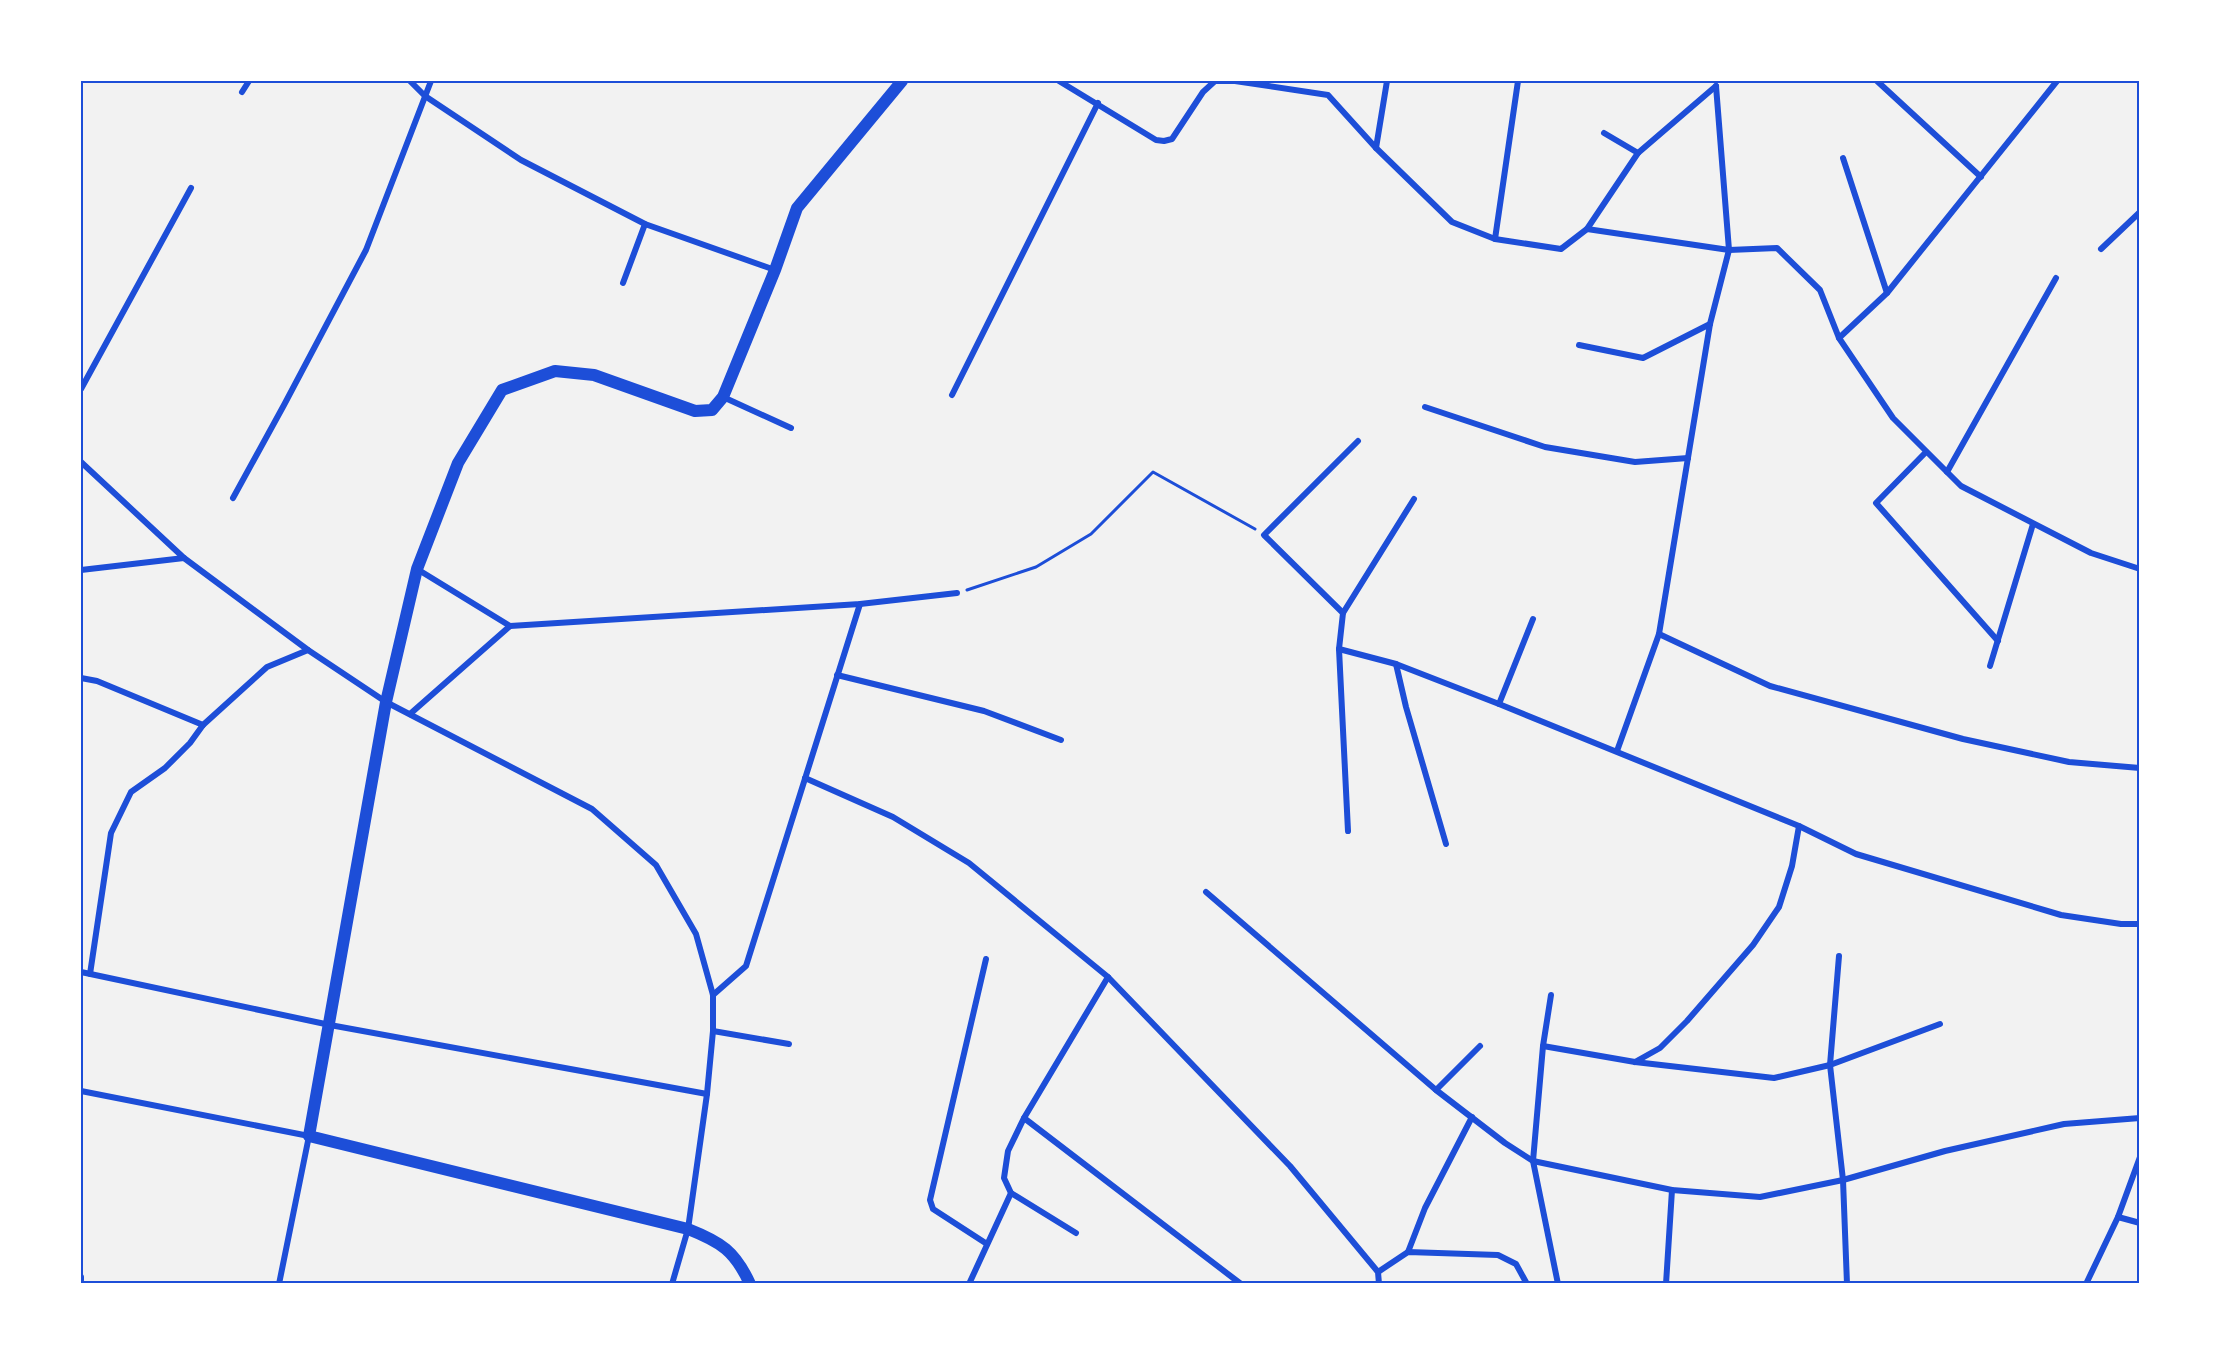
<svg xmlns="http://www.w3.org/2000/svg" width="2221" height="1365" viewBox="0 0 2221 1365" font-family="'Source Sans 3',sans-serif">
	<rect width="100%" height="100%" fill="#f2f2f2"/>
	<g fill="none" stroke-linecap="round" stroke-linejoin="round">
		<polyline stroke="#1d4ed8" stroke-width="3" points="967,590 1036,567 1091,534 1153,472 1255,529"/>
		<g stroke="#1d4ed8" stroke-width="6">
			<polyline points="410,81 425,96 521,160 645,224 775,270"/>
			<polyline points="1059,81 1156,140 1164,141 1172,139 1203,92 1215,81 1234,81"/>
			<polyline points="1235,81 1328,95 1376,148 1452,222 1495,239 1561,249 1587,229 1638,153 1604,133"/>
			<polyline points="1877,81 1981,177"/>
			<polyline points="242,92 249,81"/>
			<polyline points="1376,148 1387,81"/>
			<polyline points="1638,153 1716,86"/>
			<polyline points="1843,158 1887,293"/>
			<polyline points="1587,229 1729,250 1777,248 1820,290 1839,338 1893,418 1961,486 2091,553 2140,569"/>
			<polyline points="1495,239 1518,81"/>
			<polyline points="2101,249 2140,212"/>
			<polyline points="623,283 645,224"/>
			<polyline points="1839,338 1887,293 2057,81"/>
			<polyline points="1579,345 1643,358 1710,324"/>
			<polyline points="81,389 191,188"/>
			<polyline points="952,395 1098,103"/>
			<polyline points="723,397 791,428"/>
			<polyline points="1425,407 1545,447 1635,462 1688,458"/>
			<polyline points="1358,441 1264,535 1343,613 1339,649 1396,664 1499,704 1799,826 1856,854 2061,915 2121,924 2140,924"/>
			<polyline points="1926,452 1876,503 1998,641"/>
			<polyline points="81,462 184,558 308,650 386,702 592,809 656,865 696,934 713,995 713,1031 707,1094 688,1229 672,1284"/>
			<polyline points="1947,472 2056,278"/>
			<polyline points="233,498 284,405 366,250 431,81"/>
			<polyline points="417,569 510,626"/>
			<polyline points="81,570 184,558"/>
			<polyline points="1343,613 1414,499"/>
			<polyline points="1659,634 1770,686 1963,739 2069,762 2140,768"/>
			<polyline points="1339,649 1348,831"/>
			<polyline points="1396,664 1406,707 1446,844"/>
			<polyline points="1990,666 2033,524"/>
			<polyline points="837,675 984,711 1061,740"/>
			<polyline points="81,678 97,681 203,725"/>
			<polyline points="1499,704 1533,619"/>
			<polyline points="410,714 510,626 860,604 957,593"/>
			<polyline points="1617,751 1659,634 1710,324 1729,250 1716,86"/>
			<polyline points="805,778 893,817 969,863 1108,977 1290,1166 1378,1272 1379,1284"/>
			<polyline points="1206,892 1436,1090 1505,1143 1533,1161 1672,1190 1760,1197 1843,1180 1945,1151 2064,1124 2140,1118"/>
			<polyline points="1839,956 1830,1065 1843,1180 1847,1284"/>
			<polyline points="986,959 930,1200 933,1209 987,1244"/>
			<polyline points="81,972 330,1025 707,1094"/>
			<polyline points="90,974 111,833 131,792 165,768 190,743 203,725 267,667 308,650"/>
			<polyline points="1108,977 1024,1118 1241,1284"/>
			<polyline points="713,995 746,966 860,604"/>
			<polyline points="1551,995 1543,1046 1533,1161 1558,1284"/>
			<polyline points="713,1031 789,1044"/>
			<polyline points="1543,1046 1635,1062 1774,1078 1830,1065 1940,1024"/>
			<polyline points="1635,1062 1660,1048 1687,1021 1753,945 1779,907 1792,866 1799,826"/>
			<polyline points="1436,1090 1480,1046"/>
			<polyline points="81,1091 309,1136 279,1284"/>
			<polyline points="1024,1118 1008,1151 1004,1178 1011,1193 1076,1233"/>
			<polyline points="2118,1217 2140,1223"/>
			<polyline points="1408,1252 1425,1208 1472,1117"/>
			<polyline points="1378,1272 1408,1252 1498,1255 1516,1264 1527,1284"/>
			<polyline points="81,1280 81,1277"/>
			<polyline points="969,1284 1011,1193"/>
			<polyline points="1666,1284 1672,1190"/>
			<polyline points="2086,1284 2118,1217 2140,1157"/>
		</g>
		<path stroke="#1d4ed8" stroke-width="12" d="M750,1284c-15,-33 -29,-42 -62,-55l-379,-93 77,-434 31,-133 41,-106 44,-73 53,-19 39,4 101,36 17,-1 11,-13 52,-127 22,-62 105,-127"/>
	</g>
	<rect width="2221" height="1365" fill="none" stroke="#ffffff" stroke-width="165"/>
	<rect x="82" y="82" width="2056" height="1200" fill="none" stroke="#1d4ed8" stroke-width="2"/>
</svg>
